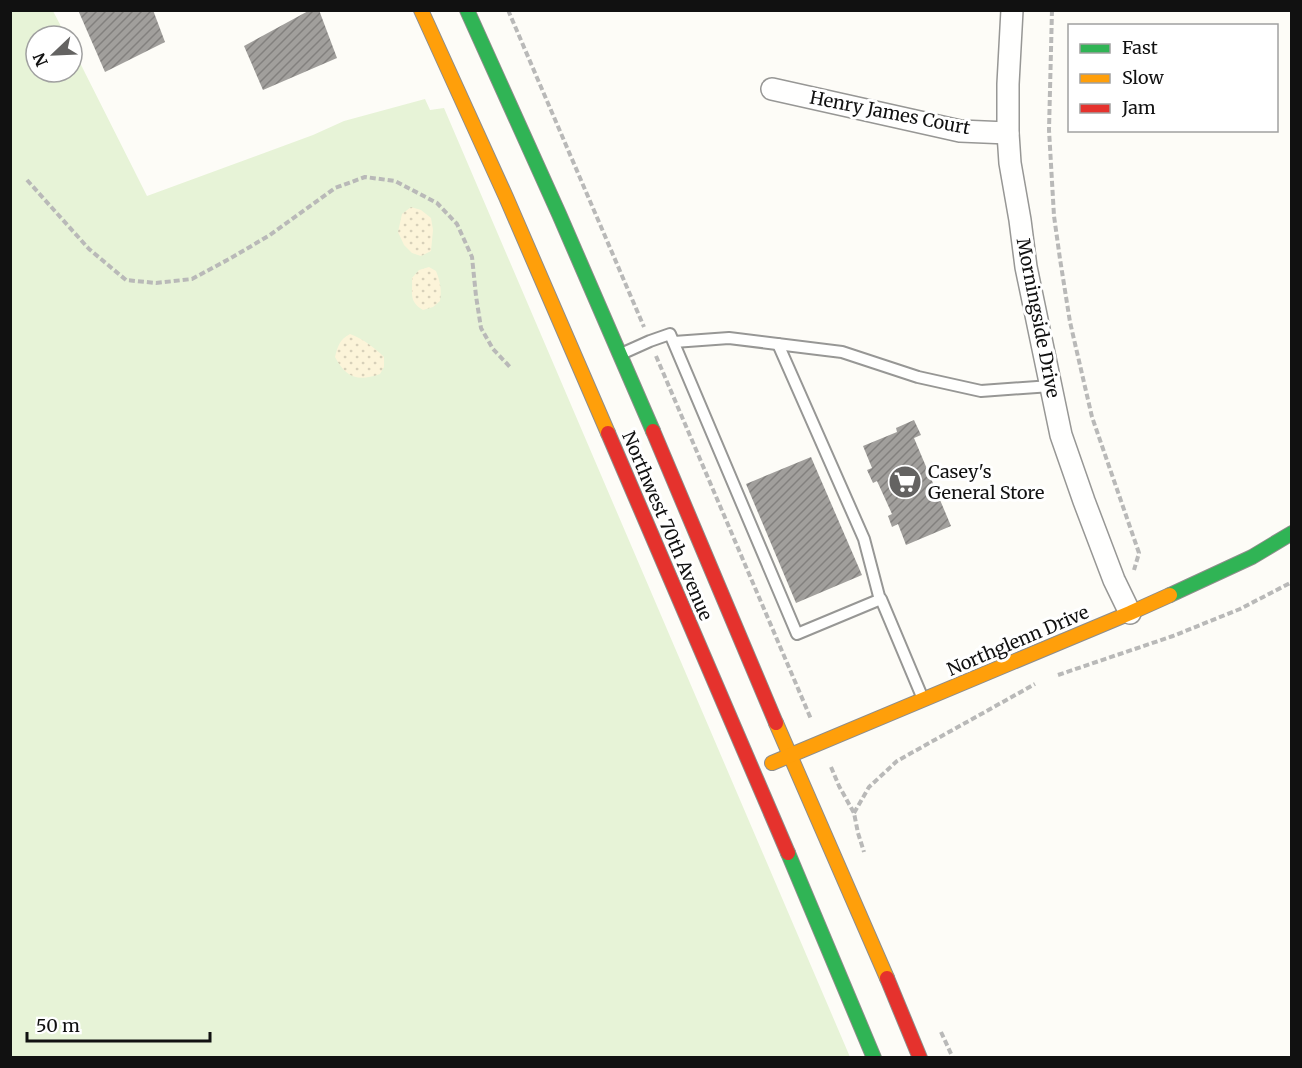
<svg xmlns="http://www.w3.org/2000/svg" width="1302" height="1068" viewBox="0 0 1302 1068" font-family="Merriweather,serif">
	<defs>
		<pattern id="sand-dots" width="8" height="8" patternUnits="userSpaceOnUse" patternTransform="scale(1.5)"><rect width="8" height="8" fill="#fcf4d9"/><path d="M2 2h.1M6 6h.1" fill="none" stroke="#d7d0b9" stroke-width="1.8" stroke-linecap="round"/></pattern>
		<pattern id="building-hatch" width="6" height="6" patternUnits="userSpaceOnUse" patternTransform="scale(1.5)"><rect width="6" height="6" fill="#a19f9c"/><path d="M-1 1l2-2M0 6l6-6M5 7l2-2" fill="none" stroke="#82807e"/></pattern>
	</defs>
	<rect width="100%" height="100%" fill="#fdfcf7"/>
	<polygon fill="#e7f3d7" points="10,11 53,11 66,36 36,36 36,72 72,72 72,47 147,196 313,135 344,121 425,99 430,110 444,108 850,1057 11,1057"/>
	<g fill="url(#sand-dots)">
		<polygon points="411,207 421,210 431,218 433,230 431,251 421,256 412,253 404,245 398,232 402,214"/>
		<path d="M429,267l7,4c4,10 6,19 4,30l-7,6 -10,3c-15,-9 -10,-17 -11,-32l7,-8z"/>
		<path d="M350,334c13,5 24,13 34,23v10l-4,7c-22,8 -34,4 -45,-17 3,-11 4,-17 15,-23z"/>
	</g>
	<g fill="url(#building-hatch)">
		<polygon points="78,10 153,10 165,42 105,72"/>
		<polygon points="310,10 319,10 337,58 263,90 244,46"/>
		<polygon points="914,420 921,435 914,438 951,526 906,545 898,524 892,527 888,516 892,514 877,481 873,483 867,470 872,468 863,446 897,432 896,428"/>
		<polygon points="811,457 862,575 796,603 746,484"/>
	</g>
	<g fill="none" stroke-linecap="round" stroke-linejoin="round">
		<g stroke="#979795" stroke-width="14">
			<g id="lane">
				<polyline points="674,342 729,338 842,352 918,377 981,391 1051,386"/>
				<polyline points="778,344 864,539 880,600"/>
				<polyline points="621,354 650,341 670,334 797,634 881,599 923,699"/>
			</g>
		</g>
		<g stroke="#979795" stroke-width="24">
			<g id="street">
				<polyline points="1012,10 1008,84 1008,133 1010,163 1020,220 1026,267 1061,435 1084,501 1114,580 1130,613"/>
				<polyline points="772,89 960,131 1008,133"/>
			</g>
		</g>
		<g stroke="#8e8d8b" stroke-width="16">
			<g id="fast">
				<polyline points="467,10 559,214 653,431"/>
				<polyline points="1170,595 1252,557 1292,533"/>
				<polyline points="788,853 874,1058"/>
			</g>
		</g>
		<g stroke="#8e8d8b" stroke-width="16">
			<g id="slow">
				<polyline points="421,10 506,197 608,433"/>
				<polyline points="776,723 887,978"/>
				<polyline points="772,763 1130,613 1170,595"/>
			</g>
		</g>
		<g stroke="#8e8d8b" stroke-width="16">
			<g id="jam">
				<polyline points="653,431 776,723"/>
				<polyline points="608,433 788,853"/>
				<polyline points="887,978 920,1058"/>
			</g>
		</g>
		<g stroke="#b9b9b8" stroke-width="4" stroke-dasharray="6 3" stroke-linecap="butt">
			<polyline points="508,10 644,327"/>
			<polyline points="1052,10 1049,130 1054,216 1060,259 1070,322 1092,417 1139,553 1134,570"/>
			<polyline points="27,180 89,249 126,280 156,283 192,279 231,258 270,235 335,188 365,177 395,181 437,203 457,224 472,257 476,296 481,328 493,349 510,367"/>
			<polyline points="656,356 811,719"/>
			<polyline points="1058,675 1173,636 1240,609 1292,582"/>
			<polyline points="831,767 839,786 854,813 858,833 864,852"/>
			<polyline points="854,813 869,787 897,761 1035,684"/>
			<polyline points="941,1032 953,1058"/>
		</g>
		<use href="#lane" stroke="#fffffe" stroke-width="10"/>
		<use href="#street" stroke="#fffffe" stroke-width="21"/>
		<use href="#fast" stroke="#30b455" stroke-width="14"/>
		<use href="#slow" stroke="#ff9f0a" stroke-width="14"/>
		<use href="#jam" stroke="#e5322d" stroke-width="14"/>
	</g>
	<defs>
		<g id="supermarket-disc" transform="scale(1.725)"><circle r="9.5" fill="#646362" stroke="#fff"/><path d="M-6-5.5h2.5l.6 2H6L4.5 2H-2.5L-4.4-4H-6ZM-1.5 3.2a1.3 1.3 0 1 0 .1 0ZM3 3.2a1.3 1.3 0 1 0 .1 0Z" fill="#fff"/></g>
	</defs>
	<g fill-rule="evenodd">
		<use href="#supermarket-disc" x="905" y="482"/>
	</g>
	<g text-anchor="middle" stroke-width="6" stroke-linejoin="round" paint-order="stroke">
		<g font-size="18" fill="#111" stroke="#fff">
			<text transform="translate(890 113) rotate(11)" y="6">Henry James Court</text>
			<text transform="translate(1038 318) rotate(79)" y="6">Morningside Drive</text>
			<text transform="translate(667 526) rotate(67)" y="6">Northwest 70th Avenue</text>
			<text transform="translate(1018 641) rotate(-23)" y="6">Northglenn Drive</text>
		</g>
		<g font-size="18" fill="#111" stroke="#fff" text-anchor="start">
			<text x="928" y="478">Casey's<tspan x="928" dy="21">General Store</tspan></text>
		</g>
	</g>
	<rect width="1302" height="1068" fill="none" stroke="#111111" stroke-width="24"/>
	<rect x="1068" y="24" width="210" height="108" fill="#ffffff" stroke="#a0a0a0" stroke-width="1.5"/>
	<rect x="1080" y="44" width="30" height="9" fill="#30b455" stroke="#a0a0a0" stroke-width="1.5"/>
	<text x="1122" y="54" font-size="18" fill="#111111">Fast</text>
	<rect x="1080" y="74" width="30" height="9" fill="#ff9f0a" stroke="#a0a0a0" stroke-width="1.5"/>
	<text x="1122" y="84" font-size="18" fill="#111111">Slow</text>
	<rect x="1080" y="104" width="30" height="9" fill="#e5322d" stroke="#a0a0a0" stroke-width="1.5"/>
	<text x="1122" y="114" font-size="18" fill="#111111">Jam</text>
	<g transform="translate(54 54) rotate(247)"><circle r="28" fill="#ffffff" stroke="#a0a0a0" stroke-width="1.5"/>
	<path d="M0-4.5L10 22L0 15L-10 22Z" fill="#646362"/>
	<text y="-9" font-size="16" font-weight="bold" text-anchor="middle" fill="#111111">N</text>
	</g>
	<path d="M27 1032v9h183v-9" fill="none" stroke="#111111" stroke-width="3"/>
	<text x="36" y="1032" font-size="18" fill="#111111" stroke="#ffffff" stroke-width="4.5" paint-order="stroke">50 m</text>
</svg>
